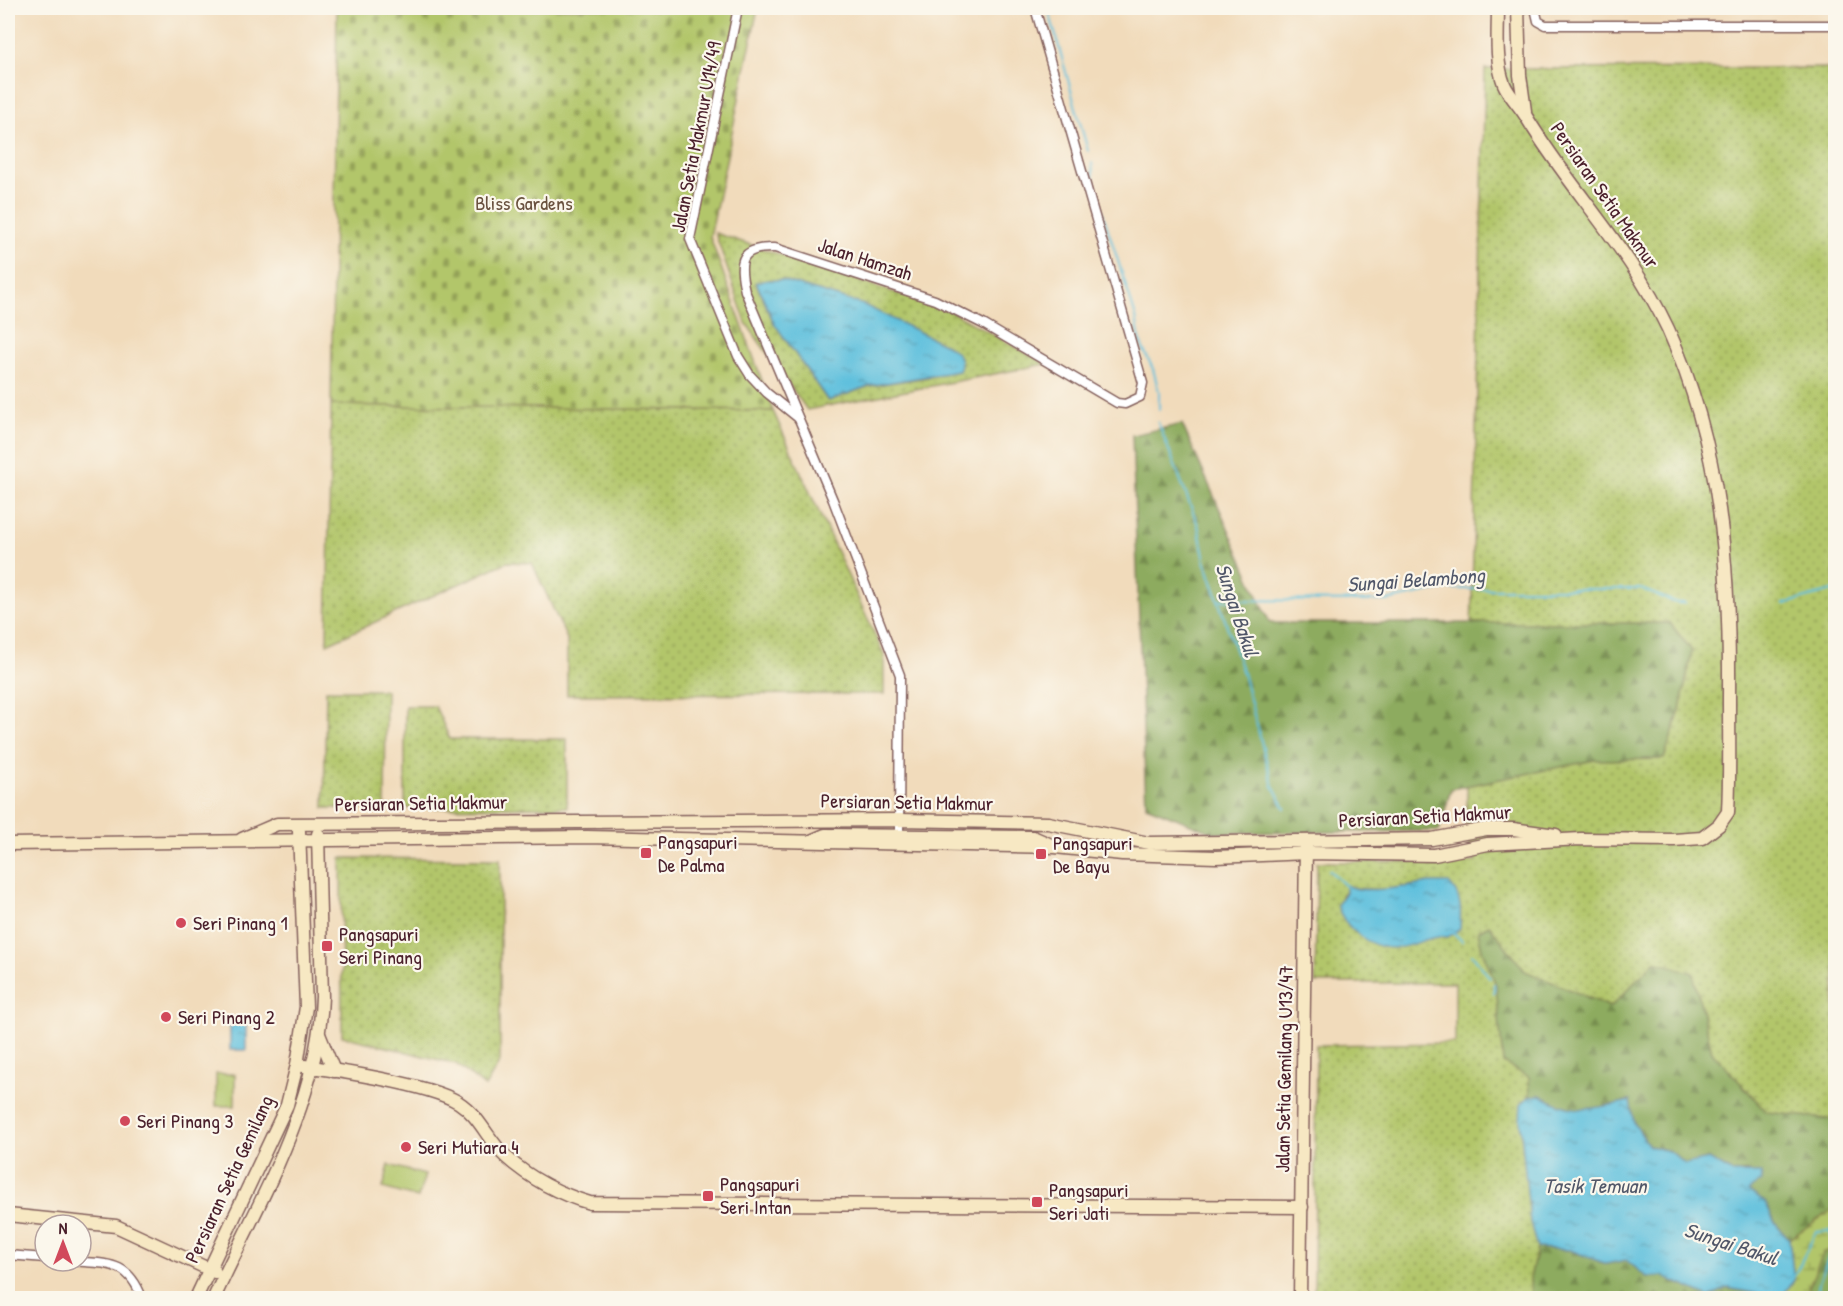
<svg xmlns="http://www.w3.org/2000/svg" width="1843" height="1306" viewBox="0 0 1843 1306" font-family="'Patrick Hand',sans-serif">
	<defs>
		<pattern id="grass-dots" width="8" height="8" patternUnits="userSpaceOnUse" patternTransform="scale(1.5)"><rect width="8" height="8" fill="#b2c66a"/><path d="M2 2h.1M6 6h.1" fill="none" stroke="#93a057" stroke-width="1.8" stroke-linecap="round"/></pattern>
		<pattern id="forest-firs" width="22" height="20" patternUnits="userSpaceOnUse" patternTransform="scale(1.5)"><rect width="22" height="20" fill="#8dab5e"/><path d="M5 1l3.5 6h-7zM16 11l3.5 6h-7z" fill="#758b4e"/></pattern>
		<pattern id="wetland-marsh" width="20" height="14" patternUnits="userSpaceOnUse" patternTransform="scale(1.5)"><rect width="20" height="14" fill="#b2c66a"/><path d="M1 5h8M5 5V1M11 12h8M15 12V8" fill="none" stroke="#93a057"/></pattern>
		<pattern id="cemetery-stones" width="16" height="16" patternUnits="userSpaceOnUse" patternTransform="scale(1.5)"><rect width="16" height="16" fill="#b2c66a"/><path d="M2 7V4a2 2 0 0 1 4 0v3zM10 15v-3a2 2 0 0 1 4 0v3z" fill="#93a057"/></pattern>
		<pattern id="water-ripples" width="26" height="14" patternUnits="userSpaceOnUse" patternTransform="scale(1.5)"><rect width="26" height="14" fill="#5fc0dd"/><path d="M2 4q2-2 4 0t4 0M15 11q2-2 4 0t4 0" fill="none" stroke="#509bb3"/></pattern>
	</defs>
	<rect width="100%" height="100%" fill="#fbf7ec"/>
	<filter id="ink" filterUnits="userSpaceOnUse"><feTurbulence type="fractalNoise" baseFrequency=".0167" numOctaves="2"/><feDisplacementMap in="SourceGraphic" scale="12" xChannelSelector="R" yChannelSelector="G"/><feConvolveMatrix kernelMatrix="1 2 1 2 8 2 1 2 1" color-interpolation-filters="sRGB"/></filter>
	<filter id="wash" filterUnits="userSpaceOnUse"><feTurbulence type="fractalNoise" baseFrequency=".008" numOctaves="4" result="noise"/><feDisplacementMap in="SourceGraphic" scale="24" xChannelSelector="R" yChannelSelector="G"/><feGaussianBlur stdDeviation="1.35" result="paint"/><feColorMatrix in="noise" values="0 0 0 0 0 0 0 0 0 0 0 0 0 0 0 0 0 1.4 0 .05"/><feComposite in="paint" operator="in"/></filter>
	<g filter="url(#wash)">
		<rect width="100%" height="100%" fill="#f1dbbb"/>
		<g fill="url(#grass-dots)" stroke="#7e724a" stroke-width="1.5" fill-rule="evenodd">
			<path d="M1835,68v1230h-521l2,-253 139,-2v-60h-140l2,-121h159l-10,-26 19,-767zM1429,883l19,54 -18,1 -89,-43 10,-7 33,2z"/>
			<path d="M715,233l235,78 96,53 -239,46 -61,-87zM782,280l81,25 24,14 48,57 -66,10 -41,15 -54,-78 -18,-40z"/>
			<polygon points="331,405 773,411 884,655 884,694 567,695 567,639 532,563 507,562 327,644"/>
			<polygon points="326,690 386,690 385,808 324,808"/>
			<polygon points="405,706 435,706 450,739 567,739 567,807 405,808"/>
			<polygon points="341,858 500,859 500,1061 485,1087 456,1064 342,1036"/>
		</g>
		<g fill="url(#forest-firs)" stroke="#6c6544" stroke-width="1.5">
			<polygon points="1182,424 1270,623 1670,623 1692,651 1680,710 1664,759 1595,760 1451,789 1439,831 1213,833 1146,806 1132,435"/>
			<path d="M1489,925l36,46 86,36 44,-46 38,12 19,79 55,60 68,8v178h-54l8,-59 -15,-18 -8,-18 -18,-12 1,-20 -16,2 -24,-14 -24,5 -15,-13 -21,-5 -15,-23 -5,-22c-19,4 -40,12 -60,8 -15,-3 -24,-14 -39,-13l-1,-19 -26,-14 -7,-78 -14,-35 -4,-19z"/>
			<polygon points="1537,1248 1570,1250 1606,1264 1626,1260 1647,1277 1662,1276 1709,1297 1727,1288 1781,1298 1531,1298 1530,1278"/>
		</g>
		<polygon fill="url(#wetland-marsh)" stroke="#7e724a" stroke-width="1.5" points="1835,1208 1835,1248 1824,1252 1809,1286 1809,1297 1781,1298 1794,1280 1789,1239"/>
		<polygon fill="url(#cemetery-stones)" stroke="#7e724a" stroke-width="1.5" points="337,8 758,8 710,237 773,411 331,405"/>
		<g fill="#b2c66a" stroke="#7e724a" stroke-width="1.5">
			<rect x="216" y="1074" width="19" height="32"/>
			<polygon points="389,1165 425,1175 418,1198 383,1188"/>
		</g>
		<g fill="url(#water-ripples)" stroke="#547084" stroke-width="1.5">
			<path d="M768,280h14l82,25 86,42c9,7 14,13 9,24l-90,15 -41,15 -54,-78 -18,-41z"/>
			<path d="M1429,883h20c13,13 12,27 11,46l-12,8c-19,-2 -36,11 -55,11 -25,0 -49,-21 -56,-43l9,-13v-7c17,10 63,1 83,-2z"/>
			<rect x="230" y="1020" width="16" height="30"/>
			<path d="M1540,1095c35,21 52,14 90,6l4,22 15,23 21,5 15,13 24,-5 24,14h28l1,8 -14,10 18,12 8,18 15,18 5,41 -13,18 -54,-10 -18,9 -47,-21 -15,1 -21,-17 -20,4 -36,-14 -33,-2 -7,-26 -10,-101 1,-17 9,-8z"/>
		</g>
		<g fill="none" stroke-linecap="round" stroke-linejoin="round">
			<g stroke="#5fc0dd" stroke-width="2">
				<polyline points="1048,8 1088,151"/>
				<polyline points="1092,163 1094,186 1136,317 1140,342 1153,369 1159,392 1159,410"/>
				<polyline points="1158,422 1198,525 1205,561 1243,673 1273,786 1285,808"/>
				<polyline points="1219,600 1386,601 1444,589 1641,589 1677,603 1685,603"/>
				<polyline points="1784,604 1836,590"/>
				<polyline points="1329,870 1347,887"/>
				<polyline points="1453,932 1462,941"/>
				<polyline points="1472,954 1490,978"/>
				<polyline points="1494,984 1494,993"/>
				<polyline points="1792,1280 1816,1232 1830,1231 1834,1245 1819,1282 1817,1298"/>
			</g>
		</g>
	</g>
	<g filter="url(#ink)">
		<g fill="none" stroke-linecap="round" stroke-linejoin="round">
			<g stroke="#84615d" stroke-width="11">
				<g id="street">
					<polyline points="738,8 690,239 738,356 750,375 767,393 798,418"/>
					<polyline points="1535,8 1538,21 1545,25 1836,25"/>
					<path d="M899,835l1,-160 -67,-175 -88,-209c-7,-31 -5,-44 30,-43l160,52 48,24 134,79 8,1 15,-7 3,-14 -108,-375"/>
					<polyline points="8,1255 45,1258"/>
					<path d="M72,1261c35,3 56,-1 70,37"/>
				</g>
			</g>
			<g stroke="#84615d" stroke-width="15">
				<g id="secondary">
					<polyline points="1518,8 1520,75 1525,111"/>
					<polyline points="242,839 277,824 900,820 1048,823 1149,843 1432,839 1486,829 1513,829 1556,835"/>
					<polyline points="811,841 825,835 1033,837 1049,844"/>
					<path d="M8,844l579,-7 468,10 67,7 94,3 90,-4 128,2 54,-11 93,-5 93,1 28,-2 17,-13 9,-13c2,-38 1,-76 1,-114 1,-128 -7,-250 -61,-369 -37,-79 -96,-137 -141,-211 -6,-11 -18,-22 -23,-34 -9,-23 -6,-52 -6,-76"/>
					<polyline points="319,1034 334,1071"/>
					<path d="M297,1065c37,5 131,19 161,37 22,14 30,39 48,55 23,21 55,38 84,46l712,4"/>
					<polyline points="8,1215 116,1226 215,1272"/>
					<polyline points="196,1298 287,1105 297,1065 306,1007 299,831"/>
					<path d="M214,1298c44,-96 104,-192 108,-301l-4,-163"/>
					<polyline points="1300,1298 1306,845"/>
				</g>
			</g>
			<use href="#street" stroke="#fff" stroke-width="8"/>
			<use href="#secondary" stroke="#f7e8c3" stroke-width="12"/>
		</g>
	</g>
	<g fill="#d1495b" stroke="#fbf7ec" stroke-width="2">
		<rect x="640" y="847" width="12" height="12" rx="3"/>
		<rect x="1035" y="848" width="12" height="12" rx="3"/>
		<circle cx="181" cy="923" r="6"/>
		<rect x="321" y="940" width="12" height="12" rx="3"/>
		<circle cx="166" cy="1017" r="6"/>
		<circle cx="125" cy="1121" r="6"/>
		<circle cx="406" cy="1147" r="6"/>
		<rect x="702" y="1190" width="12" height="12" rx="3"/>
		<rect x="1031" y="1196" width="12" height="12" rx="3"/>
	</g>
	<g text-anchor="middle" stroke-width="4.5" stroke-linejoin="round" paint-order="stroke">
		<g font-size="20" fill="#4a1f2b" stroke="#fbf7ec">
			<text transform="translate(696 137) rotate(-79)" y="7">Jalan Setia Makmur U14/49</text>
			<text transform="translate(1605 195) rotate(55)" y="7">Persiaran Setia Makmur</text>
			<text transform="translate(865 259) rotate(18)" y="7">Jalan Hamzah</text>
			<text transform="translate(907 802) rotate(1)" y="7">Persiaran Setia Makmur</text>
			<text transform="translate(421 803) rotate(-1)" y="7">Persiaran Setia Makmur</text>
			<text transform="translate(1425 816) rotate(-3)" y="7">Persiaran Setia Makmur</text>
			<text transform="translate(1284 1069) rotate(-89)" y="7">Jalan Setia Gemilang U13/47</text>
			<text transform="translate(229 1179) rotate(-65)" y="7">Persiaran Setia Gemilang</text>
		</g>
		<g font-size="20" fill="#69513e" stroke="#fbf7ec">
			<text x="524" y="210">Bliss Gardens</text>
		</g>
		<g font-size="20" fill="#4a1f2b" stroke="#fbf7ec" text-anchor="start">
			<text x="658" y="849">Pangsapuri<tspan x="658" dy="23">De Palma</tspan></text>
			<text x="1053" y="850">Pangsapuri<tspan x="1053" dy="23">De Bayu</tspan></text>
			<text x="193" y="930">Seri Pinang 1</text>
			<text x="339" y="941">Pangsapuri<tspan x="339" dy="23">Seri Pinang</tspan></text>
			<text x="178" y="1024">Seri Pinang 2</text>
			<text x="137" y="1128">Seri Pinang 3</text>
			<text x="418" y="1154">Seri Mutiara 4</text>
			<text x="720" y="1191">Pangsapuri<tspan x="720" dy="23">Seri Intan</tspan></text>
			<text x="1049" y="1197">Pangsapuri<tspan x="1049" dy="23">Seri Jati</tspan></text>
		</g>
		<g font-size="21" font-style="italic" fill="#515769" stroke="#fbf7ec">
			<text transform="translate(1416 580) rotate(-4)" y="7">Sungai Belambong</text>
			<text transform="translate(1237 610) rotate(72)" y="7">Sungai Bakul</text>
			<text x="1595" y="1193">Tasik Temuan</text>
			<text transform="translate(1731 1244) rotate(18)" y="7">Sungai Bakul</text>
		</g>
	</g>
	<rect width="1843" height="1306" fill="none" stroke="#fbf7ec" stroke-width="30"/>
	<g transform="translate(63 1243)"><circle r="28" fill="#fbf7ec" stroke="#b4a19f" stroke-width="1.5"/>
	<path d="M0-4.5L10 22L0 15L-10 22Z" fill="#d1495b"/>
	<text y="-9" font-size="16" font-weight="bold" text-anchor="middle" fill="#4a1f2b">N</text>
	</g>
</svg>
